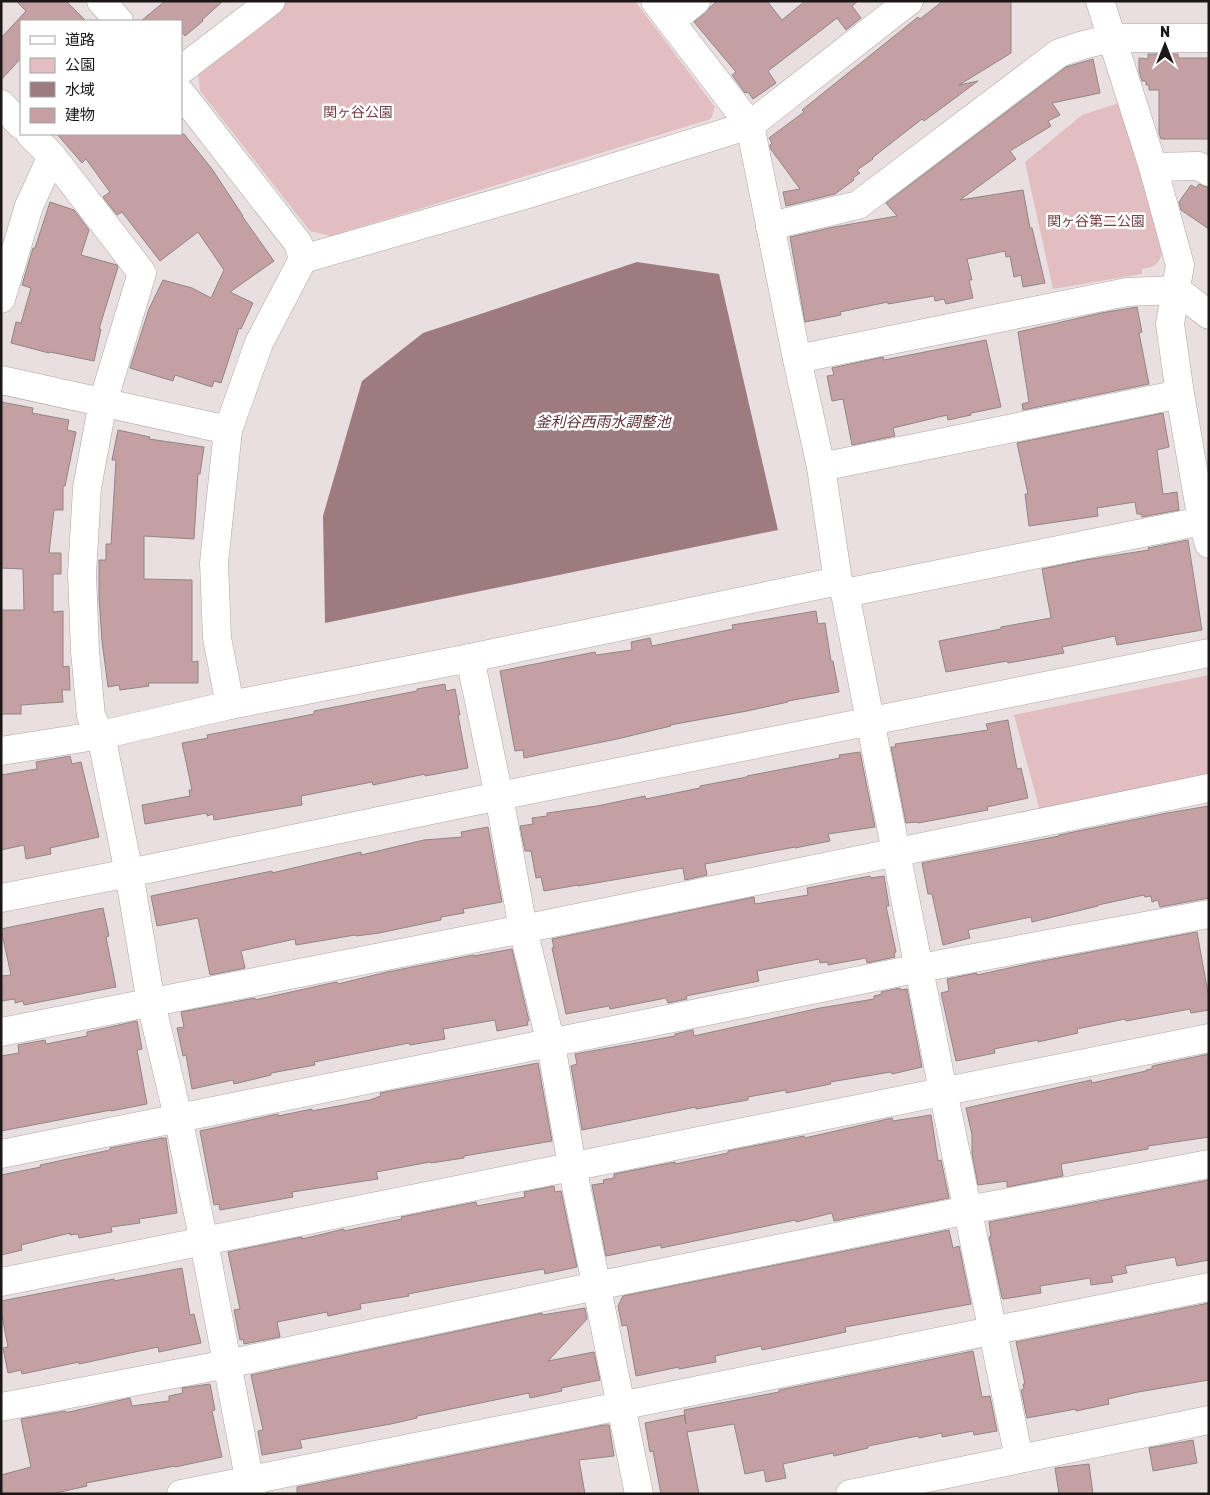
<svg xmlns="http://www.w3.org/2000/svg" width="1210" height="1495" viewBox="0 0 1210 1495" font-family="Rubik,'Noto Sans JP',sans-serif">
	<rect width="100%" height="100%" fill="#e9dfe0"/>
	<g fill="#e3bec1">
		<polygon points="287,1 635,1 715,107 711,119 331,236 310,231 200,91 198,72"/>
		<path d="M1122,102l40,151c-3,12 -8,14 -20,16v5l-89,15 -28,-127 57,-47z"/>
		<polygon points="1209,675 1209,777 1040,811 1014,715"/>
	</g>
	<polygon fill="#9d7b7e" points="637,262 719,274 778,530 325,623 323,516 362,381 423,333"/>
	<g fill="#c4a0a2" stroke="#908687">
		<polygon points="16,1 66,1 86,21 21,21 21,58 1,80 1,38 26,11"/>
		<polygon points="165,1 223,1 202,20 203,21 185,36 181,31 181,21 141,21"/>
		<polygon points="717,1 767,1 782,20 805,1 858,1 852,6 861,18 846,30 837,18 768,71 776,83 753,99 748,92 745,93 732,75 736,72 694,22"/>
		<polygon points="943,1 1011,1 1011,53 959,85 978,81 924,121 922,119 872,158 873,159 857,170 860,173 853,178 854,180 835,194 786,206 783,192 800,189 770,148 770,145 772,143 769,138 804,112 802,110 918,17 920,19"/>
		<polygon points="1148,54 1178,54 1178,58 1209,58 1209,139 1161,139 1159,133 1159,90 1149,90 1149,85 1146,85 1146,81 1142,81 1139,71 1139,58 1148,59"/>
		<polygon points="1093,59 1100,93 1052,103 1060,115 1048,121 1051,126 1010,151 1016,159 960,200 1023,190 1030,228 1032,228 1045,283 1023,287 1021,275 1014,277 1010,256 1006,257 1005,251 967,259 972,280 969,280 973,298 946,304 944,299 935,301 934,296 888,304 888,302 840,312 841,315 805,322 790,237 834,227 897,216 886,203 1066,67"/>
		<polygon points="57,134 184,134 212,169 243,216 242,216 274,261 230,292 253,303 241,329 239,328 221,383 214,381 212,387 175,375 173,381 130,368 149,309 163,280 192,288 211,298 224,270 198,232 160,261 122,212 117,215 103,197 110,192 86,159 82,163"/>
		<polygon points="1199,184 1209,188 1209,229 1181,210 1179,202 1191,185 1196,188"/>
		<polygon points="50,202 74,210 89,230 81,255 117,265 118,267 99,329 101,329 94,361 50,352 49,353 11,343 16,322 21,323 31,288 22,285 33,248 35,248"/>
		<polygon points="1137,307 1142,332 1139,333 1149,384 1023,410 1022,404 1029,402 1018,332 1101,313"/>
		<polygon points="986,340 1001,407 971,413 971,415 948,420 947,415 893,428 895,436 852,445 843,399 832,401 827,376 834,375 832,368 883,357 884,360"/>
		<polygon points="1,402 33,408 32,413 69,420 67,430 76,432 65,486 63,486 63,510 54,510 49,553 61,553 61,574 53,574 53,612 63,611 63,667 69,666 70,690 62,690 63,702 21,705 21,714 1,714 1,610 24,610 23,569 1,568"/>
		<polygon points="1163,413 1169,447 1157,450 1163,494 1177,492 1179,510 1142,517 1141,514 1137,514 1135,502 1097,508 1098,516 1029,526 1025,494 1028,494 1017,443"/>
		<polygon points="118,430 150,437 149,439 204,447 200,474 198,474 194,539 144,536 144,579 192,580 192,662 198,661 198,683 148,683 149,686 120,690 119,685 108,687 102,641 99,597 99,560 106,560 106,544 111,544 116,460 112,460"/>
		<polygon points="1188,540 1202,630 1117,645 1115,636 1062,647 1064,653 1008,663 1007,661 946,672 939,641 1001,629 1001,627 1051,618 1042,569 1085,560 1149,550 1148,548"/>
		<polygon points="816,611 818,624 825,623 831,661 833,661 839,692 788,701 788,702 747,711 670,725 671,726 617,739 524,758 523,750 515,751 500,671 595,652 596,655 632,650 631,642 650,638 652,646 733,629 732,625"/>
		<polygon points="445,684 446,691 455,689 460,715 458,715 468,768 425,776 425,774 373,785 372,782 301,796 302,805 214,820 213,814 207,816 207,813 145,824 142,805 190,796 189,790 192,790 182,743 208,738 207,735 314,714 314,711 417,691 417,689"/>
		<polygon points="1008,720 1017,769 1021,768 1028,798 987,807 988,810 918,823 917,822 906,823 891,747 896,747 895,744 988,730 986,724"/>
		<polygon points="860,752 875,827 828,834 830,841 795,848 795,847 705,864 707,875 685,880 683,868 578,886 578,885 544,891 541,877 536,878 531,851 525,851 520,826 533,824 532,818 547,816 547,813 597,806 645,796 646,799 700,788 700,786 747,777 747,776 840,758 839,755"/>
		<polygon points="70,756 72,764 81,762 99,837 50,848 51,854 26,859 24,845 1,850 1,775 37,769 36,762"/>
		<polygon points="1209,806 1209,898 1160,907 1158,900 1152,902 1151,896 1145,897 1144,895 1098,905 1098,906 1032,922 1031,917 968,930 970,938 943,945 932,894 928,894 922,863 1059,836 1059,835 1167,813"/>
		<polygon points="488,827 502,902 463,909 464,913 441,917 441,920 379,933 356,936 355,935 296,945 295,939 241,951 245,968 210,975 198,918 157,926 151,896 272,871 272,873 361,852 361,855 424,840 462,837 461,832"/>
		<polygon points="870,876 871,878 884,876 889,906 886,906 896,952 894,953 895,957 867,963 866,958 828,965 828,962 820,963 819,959 757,971 759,981 686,996 687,999 668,1003 666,998 610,1009 609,1006 566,1014 552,948 554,948 552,939 754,897 755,904 808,895 807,888"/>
		<polygon points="103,908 109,936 106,937 116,987 24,1005 23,1001 15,1003 15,999 1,1001 1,976 11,975 1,929"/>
		<polygon points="1197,932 1209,999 1209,1010 1191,1013 1190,1009 1126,1021 1125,1019 1077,1029 1078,1033 1038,1042 1038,1040 994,1049 995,1053 956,1061 941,993 949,991 947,979 977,973 977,975 1032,963"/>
		<polygon points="512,949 529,1021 527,1021 528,1025 497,1031 495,1020 443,1029 445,1039 410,1045 409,1043 314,1062 315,1065 271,1073 271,1075 234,1084 233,1080 192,1089 186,1055 183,1056 177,1028 184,1027 181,1012 255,998 255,1000 327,984 337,982 338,984 387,972 474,955 474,956"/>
		<polygon points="900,988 900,990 907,989 922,1067 892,1074 891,1072 830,1082 831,1084 786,1093 786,1090 748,1097 748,1100 696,1109 696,1107 582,1130 571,1066 577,1064 575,1054 675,1036 675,1034 693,1030 694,1036 820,1008 874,999 874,996 882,994 881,992"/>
		<polygon points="137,1021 142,1049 137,1050 147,1104 111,1111 111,1110 1,1131 1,1056 19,1053 18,1045 45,1040 46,1044 87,1036 87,1032"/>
		<polygon points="1209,1054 1209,1137 1148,1146 1148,1149 1061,1164 1063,1176 1007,1187 1007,1181 978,1185 972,1153 972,1135 966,1108 1091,1080 1092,1083 1146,1071 1146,1070 1152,1069 1152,1066"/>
		<polygon points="538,1063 552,1141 464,1156 464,1158 431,1163 430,1162 376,1172 378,1179 292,1192 293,1197 220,1210 219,1204 214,1205 200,1131 278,1114 278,1116 312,1109 312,1111 370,1100 381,1096 380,1093"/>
		<polygon points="931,1115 938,1161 941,1160 949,1198 834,1221 832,1213 796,1222 796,1220 661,1248 661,1245 606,1256 592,1185 604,1183 603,1180 614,1178 614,1174 675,1162 675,1164 728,1153 728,1151 763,1144 804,1136 805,1138 892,1118 893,1121"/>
		<polygon points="162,1138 166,1138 177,1213 139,1219 140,1223 111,1227 112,1232 79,1238 78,1234 70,1235 70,1233 21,1245 22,1250 1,1255 1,1175 41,1167 40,1165 110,1150 110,1148"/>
		<polygon points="1209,1180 1209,1260 1177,1266 1175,1257 1125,1266 1127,1273 1111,1276 1113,1282 1091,1285 1090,1278 1040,1286 1041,1293 1003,1299 1002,1298 989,1237 991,1237 989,1222"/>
		<polygon points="554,1186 555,1192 561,1191 577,1267 545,1274 544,1269 455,1285 408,1294 409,1296 360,1304 361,1309 328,1316 327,1312 277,1322 280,1337 244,1344 243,1339 240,1340 234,1310 240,1309 228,1252 302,1237 302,1239 344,1229 344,1231 402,1219 401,1217 476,1202 477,1206 525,1197 524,1192"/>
		<polygon points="949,1230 953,1248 959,1246 971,1304 845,1327 846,1332 762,1350 761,1346 715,1356 716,1362 679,1369 679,1367 636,1376 627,1325 622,1326 618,1306 623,1296"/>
		<polygon points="182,1268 190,1315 194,1314 201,1343 159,1352 158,1347 79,1364 79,1362 22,1374 21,1370 8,1373 3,1348 8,1347 1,1311 1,1301 114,1279 114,1281"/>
		<polygon points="1209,1303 1209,1380 1138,1392 1108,1399 1109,1404 1076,1411 1076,1409 1027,1418 1021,1390 1024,1389 1023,1384 1025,1384 1016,1342"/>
		<polygon points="585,1308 587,1319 548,1361 594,1352 600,1380 561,1388 562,1391 530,1398 529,1393 417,1416 417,1418 391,1424 300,1440 302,1448 262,1455 258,1431 263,1430 251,1375 542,1313 542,1315"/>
		<polygon points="973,1351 982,1397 990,1396 997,1431 974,1435 973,1431 942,1437 942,1433 919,1438 918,1436 868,1446 868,1448 834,1456 833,1453 783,1464 786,1478 766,1482 764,1470 745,1474 734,1424 687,1432 699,1494 661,1494 653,1451 650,1452 645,1423 684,1415 686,1424 684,1410 779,1392 779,1390"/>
		<polygon points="210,1384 215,1410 212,1411 222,1457 175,1467 175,1466 86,1483 87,1486 51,1494 1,1494 1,1475 31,1467 21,1419 65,1411 65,1412 69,1412 130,1398 132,1406 169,1401 169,1396 183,1393 182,1388"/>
		<polygon points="604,1425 609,1425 614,1456 579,1460 585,1494 297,1494 297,1487"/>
		<polygon points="1193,1440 1197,1463 1153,1471 1149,1448"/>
		<polygon points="1089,1464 1093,1494 1059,1494 1055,1468"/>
	</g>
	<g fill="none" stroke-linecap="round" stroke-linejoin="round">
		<g stroke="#aea5a5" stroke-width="29">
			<g id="minor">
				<polyline points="101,1 119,21"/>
				<polyline points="655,1 750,125 797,359 821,467 838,581 845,593 943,1091 1019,1458"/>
				<polyline points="1100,1 1153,167 1180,265 1170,324 1180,394 1202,521 1209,544"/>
				<polyline points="671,21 696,1"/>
				<polyline points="181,70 271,1"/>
				<polyline points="181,93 298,243 303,259 259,343 228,430 214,563 217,638 230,705"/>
				<polyline points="1,104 21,125"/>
				<polyline points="30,134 52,156 142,273 103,402 87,488 82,574 85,651 91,716 101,735 129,873 151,1003 178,1117 204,1242 252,1494"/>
				<polyline points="1153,167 1199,166 1209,172"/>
				<polyline points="770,226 858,205 1059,53 1083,45 1112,38 1209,38"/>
				<polyline points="303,259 528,194 750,125 909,1"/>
				<polyline points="1,299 29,206 52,156"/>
				<polyline points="797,359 1127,292 1177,290 1209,315"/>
				<polyline points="1,380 228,430"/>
				<polyline points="821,467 1180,394"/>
				<polyline points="845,593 1202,521"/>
				<polyline points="470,658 499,796 523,929 551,1044 572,1166 639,1494"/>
				<polyline points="1,751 101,735 230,705 470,658 838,581"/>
				<polyline points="1,898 129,873 499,796 1209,653"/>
				<polyline points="1,1032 523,929 1209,788"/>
				<polyline points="1,1154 920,968 1209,914"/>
				<polyline points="1,1282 1209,1038"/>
				<polyline points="1,1407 227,1364 596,1286 968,1210 1209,1164"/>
				<polyline points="181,1494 620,1406 1209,1287"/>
				<polyline points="850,1494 1209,1420"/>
			</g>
		</g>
		<use href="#minor" stroke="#fff" stroke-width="28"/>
	</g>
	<g text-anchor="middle" stroke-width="5" stroke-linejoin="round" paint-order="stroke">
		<g font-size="14" fill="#744046" stroke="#fff">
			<text x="358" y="117">関ヶ谷公園</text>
			<text x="1096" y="226">関ヶ谷第二公園</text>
		</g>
		<g font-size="15" font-style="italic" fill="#612f36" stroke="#fff">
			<text x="603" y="427">釜利谷西雨水調整池</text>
		</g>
	</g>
	<rect width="1210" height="1495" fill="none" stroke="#1b1717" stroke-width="5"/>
	<rect x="20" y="20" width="162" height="115" fill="#ffffff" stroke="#a4a2a2"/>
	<rect x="30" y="36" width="25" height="8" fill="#ffffff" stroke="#a4a2a2"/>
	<text x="65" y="45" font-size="15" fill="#1b1717">道路</text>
	<rect x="30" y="58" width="25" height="15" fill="#e3bec1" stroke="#a4a2a2"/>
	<text x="65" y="70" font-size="15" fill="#1b1717">公園</text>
	<rect x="30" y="82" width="25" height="15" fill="#9d7b7e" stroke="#a4a2a2"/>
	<text x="65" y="95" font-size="15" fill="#1b1717">水域</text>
	<rect x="30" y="108" width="25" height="15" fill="#c4a0a2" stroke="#a4a2a2"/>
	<text x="65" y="120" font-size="15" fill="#1b1717">建物</text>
	<g transform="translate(1165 45)" stroke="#ffffff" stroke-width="4" paint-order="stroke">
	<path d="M0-4L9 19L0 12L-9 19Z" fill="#1b1717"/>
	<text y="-8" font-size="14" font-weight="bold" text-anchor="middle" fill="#1b1717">N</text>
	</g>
</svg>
